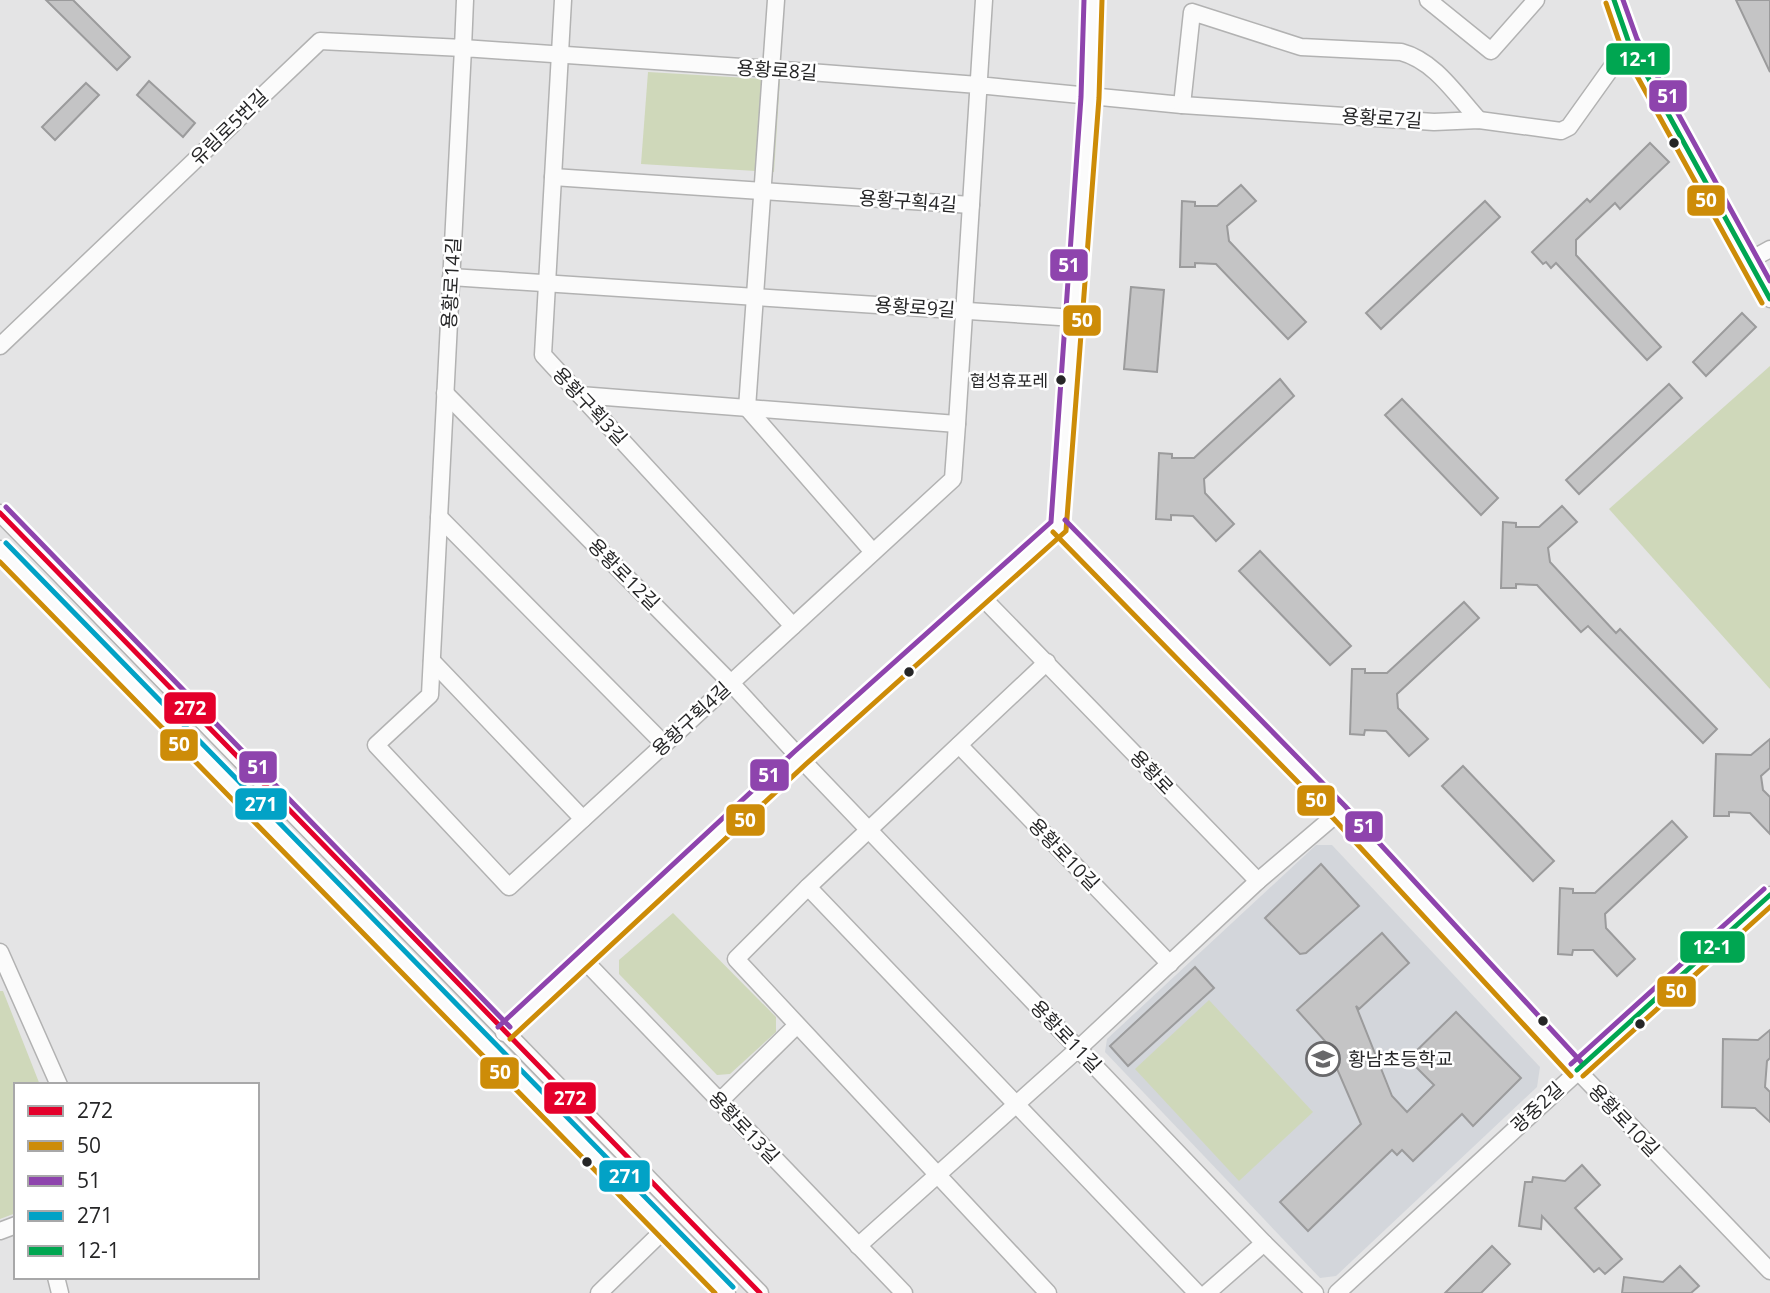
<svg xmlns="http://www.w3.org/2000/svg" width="1770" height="1293" viewBox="0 0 1770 1293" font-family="'Open Sans','Noto Sans KR',sans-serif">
	<rect width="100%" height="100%" fill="#e4e4e5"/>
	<polygon fill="#d3d6db" points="1316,845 1332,845 1540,1067 1537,1087 1336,1276 1320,1278 1105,1052 1107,1039"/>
	<g fill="#cfd8ba">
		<polygon points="648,72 780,80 774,172 641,164"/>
		<polygon points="1770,366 1770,689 1609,509"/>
		<polygon points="673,913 776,1017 776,1032 730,1074 717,1075 619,974 619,960"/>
		<polygon points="0,991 3,991 40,1085 16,1085 16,1213 0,1219"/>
		<polygon points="1209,1000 1313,1112 1239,1181 1135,1069"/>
	</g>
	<g fill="#c4c4c5" stroke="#9b9b9c" stroke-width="2">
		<polygon points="46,0 73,0 130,57 117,70"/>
		<polygon points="1736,0 1770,0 1770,72"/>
		<polygon points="149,81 195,123 183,137 137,95"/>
		<polygon points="86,83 99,95 55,140 42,127"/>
		<polygon points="1650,143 1669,162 1620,209 1615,203 1576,240 1576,255 1661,347 1647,360 1556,263 1551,268 1546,262 1543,264 1532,252 1587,199 1590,202"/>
		<polygon points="1241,185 1256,201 1227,226 1229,241 1306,322 1288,339 1216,264 1195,263 1195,267 1180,267 1182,201 1195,202 1195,206 1217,206"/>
		<polygon points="1485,201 1500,217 1381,329 1366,313"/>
		<polygon points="1131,287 1164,290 1157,372 1124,369"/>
		<polygon points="1742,313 1756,327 1706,376 1693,362"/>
		<polygon points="1280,379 1294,396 1204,479 1205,493 1234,524 1216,541 1193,516 1171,515 1171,520 1156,519 1159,453 1172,454 1172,458 1194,458"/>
		<polygon points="1669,384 1682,398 1579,494 1566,480"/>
		<polygon points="1402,399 1498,498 1481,515 1385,415"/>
		<polygon points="1562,506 1577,522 1548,548 1550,562 1616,633 1620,629 1717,729 1703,743 1588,626 1581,632 1537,585 1516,584 1516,588 1501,588 1503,522 1516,523 1516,527 1539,527"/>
		<polygon points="1260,551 1351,646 1330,665 1239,571"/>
		<polygon points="1464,602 1479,618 1397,694 1398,708 1428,739 1409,756 1386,731 1365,730 1364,735 1350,734 1352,669 1365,669 1365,673 1387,673"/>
		<polygon points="1770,739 1770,768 1761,776 1763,790 1770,797 1770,834 1750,813 1729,812 1729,816 1714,816 1716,754 1751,755"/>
		<polygon points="1463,766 1554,861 1533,881 1442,786"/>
		<polygon points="1672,821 1687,837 1605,914 1606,928 1635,959 1617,976 1593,950 1573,950 1572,955 1558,954 1560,888 1573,889 1573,893 1595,893"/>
		<polygon points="1321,864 1359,906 1306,953 1300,954 1265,918"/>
		<polygon points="1382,933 1409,963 1359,1009 1356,1006 1392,1096 1407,1112 1434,1085 1408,1059 1456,1012 1521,1078 1473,1126 1462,1114 1413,1161 1402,1150 1397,1155 1392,1150 1308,1231 1280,1202 1361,1124 1325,1041 1297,1010"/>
		<polygon points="1195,967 1214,988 1128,1066 1110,1046"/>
		<polygon points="1770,1030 1770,1058 1767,1061 1765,1087 1770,1092 1770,1122 1755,1108 1722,1107 1723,1039 1758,1040"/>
		<polygon points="1582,1165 1600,1185 1575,1208 1622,1259 1605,1274 1599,1268 1594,1272 1542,1216 1541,1229 1519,1226 1525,1182 1532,1182 1533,1177 1565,1181"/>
		<polygon points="1492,1246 1510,1264 1481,1293 1445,1293"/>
		<polygon points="1680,1266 1699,1286 1691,1293 1622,1293 1624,1277 1663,1282"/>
	</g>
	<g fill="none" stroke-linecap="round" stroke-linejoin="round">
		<g stroke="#b2b2b2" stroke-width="19">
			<g id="minor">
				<polyline points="563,0 543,355 793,626"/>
				<polyline points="776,0 747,408 873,552"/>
				<polyline points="984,0 957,424 953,479 509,887 376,745 430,695 463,48 771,69 978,85 1182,105 1434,122 1479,120 1561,131 1569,127 1629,43"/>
				<polyline points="1428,0 1491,51 1536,0"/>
				<polyline points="1614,0 1629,43 1770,299"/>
				<path d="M1182,105l10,-93 109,35 100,5c34,9 55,43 78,68"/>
				<polyline points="553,177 971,205"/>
				<polyline points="1750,260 1770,249"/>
				<polyline points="451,277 1075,318"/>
				<polyline points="0,346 320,41 463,48 465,0"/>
				<polyline points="445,393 731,683 800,758 1264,1243 1315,1293"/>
				<polyline points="580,395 957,424"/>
				<polyline points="0,513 760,1293"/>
				<polyline points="439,517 664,744"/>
				<polyline points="1059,526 1339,812 1577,1070 1770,1271"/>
				<polyline points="0,549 727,1293"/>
				<polyline points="982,597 1258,881"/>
				<polyline points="432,661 583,819"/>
				<polyline points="1047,662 808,887 736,959 1048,1293"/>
				<polyline points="959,745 1170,964"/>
				<polyline points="808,887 1197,1293"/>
				<polyline points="0,952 59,1085"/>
				<polyline points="584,960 904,1293"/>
				<polyline points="504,1033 800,758 1059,526 1090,97 1093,0"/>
				<polyline points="720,1101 797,1025"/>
				<polyline points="0,1231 16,1225"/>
				<polyline points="858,1246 1078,1049 1258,881 1339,812"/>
				<polyline points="56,1277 60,1293"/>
				<polyline points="599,1293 665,1229"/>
				<polyline points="1207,1293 1264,1243"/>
				<polyline points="1337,1293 1770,895"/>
			</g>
		</g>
		<use href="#minor" stroke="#fbfbfb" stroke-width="16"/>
		<g stroke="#fff" stroke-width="10">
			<polyline id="bus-1" points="0,513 760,1293"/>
		</g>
		<g stroke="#fff" stroke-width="10">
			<g id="bus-2">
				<polyline points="1606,3 1621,47 1762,303"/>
				<polyline points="1053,532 1333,818 1571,1076"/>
				<polyline points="0,562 715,1293"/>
				<polyline points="510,1039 806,764 1066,531 1099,98 1102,0"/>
				<polyline points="1583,1076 1770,907"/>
			</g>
		</g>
		<g stroke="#fff" stroke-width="10">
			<g id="bus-3">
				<polyline points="1623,0 1637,39 1770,281"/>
				<polyline points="6,507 510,1027"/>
				<polyline points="1065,520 1345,806 1583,1064"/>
				<polyline points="498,1027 794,752 1051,522 1081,97 1084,0"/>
				<polyline points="1571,1064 1764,889"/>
			</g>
		</g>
		<g stroke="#fff" stroke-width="10">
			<polyline id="bus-4" points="6,543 733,1287"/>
		</g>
		<g stroke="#fff" stroke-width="10">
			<g id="bus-5">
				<polyline points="1614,0 1629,43 1770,299"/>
				<polyline points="1577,1070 1770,895"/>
			</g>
		</g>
		<use href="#bus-1" stroke="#e4002b" stroke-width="5"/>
		<use href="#bus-2" stroke="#cd8c08" stroke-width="5"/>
		<use href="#bus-3" stroke="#8e44ad" stroke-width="5"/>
		<use href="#bus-4" stroke="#02a2c6" stroke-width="5"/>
		<use href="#bus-5" stroke="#00a651" stroke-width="5"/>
	</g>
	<defs>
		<g id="school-ring" transform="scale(1.75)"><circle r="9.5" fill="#fff" stroke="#68686a" stroke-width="1.5"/><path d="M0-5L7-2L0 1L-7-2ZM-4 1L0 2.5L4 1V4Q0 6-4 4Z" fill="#68686a"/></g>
	</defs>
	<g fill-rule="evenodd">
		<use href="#school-ring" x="1323" y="1059"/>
	</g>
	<g fill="#262627" stroke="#fff" stroke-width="2.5">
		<circle cx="1674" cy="143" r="6"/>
		<circle cx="1061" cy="380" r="6"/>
		<circle cx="909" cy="672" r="6"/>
		<circle cx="1543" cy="1021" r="6"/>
		<circle cx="1640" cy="1024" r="6"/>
		<circle cx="587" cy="1162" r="6"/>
	</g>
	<g text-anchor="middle" stroke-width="5" stroke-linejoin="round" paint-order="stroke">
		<g font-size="17" fill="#262627" stroke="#fff" text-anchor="end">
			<text x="1048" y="387">협성휴포레</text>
		</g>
		<g font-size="19" fill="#262627" stroke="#fff">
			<text transform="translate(777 70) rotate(4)" y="7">용황로8길</text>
			<text transform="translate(1382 118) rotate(4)" y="7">용황로7길</text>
			<text transform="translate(229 127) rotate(-44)" y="7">유림로5번길</text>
			<text transform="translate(908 201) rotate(4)" y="7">용황구획4길</text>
			<text transform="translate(451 283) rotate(-87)" y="7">용황로14길</text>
			<text transform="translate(915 307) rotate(4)" y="7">용황로9길</text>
			<text transform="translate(590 406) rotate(47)" y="7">용황구획3길</text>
			<text transform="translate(624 574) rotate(45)" y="7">용황로12길</text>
			<text transform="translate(691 719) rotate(-43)" y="7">용황구획4길</text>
			<text transform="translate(1152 772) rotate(46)" y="7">용황로</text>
			<text transform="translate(1064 854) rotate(46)" y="7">용황로10길</text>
			<text transform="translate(1066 1036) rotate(46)" y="7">용황로11길</text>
			<text transform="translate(1537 1107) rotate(-43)" y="7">광중2길</text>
			<text transform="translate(1624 1120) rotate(46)" y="7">용황로10길</text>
			<text transform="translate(744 1127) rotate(46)" y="7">용황로13길</text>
		</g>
		<g font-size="19" fill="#262627" stroke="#fff" text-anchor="start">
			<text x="1348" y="1066">황남초등학교</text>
		</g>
	</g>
	<g stroke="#fff" stroke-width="2.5">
		<rect x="1605" y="42" width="66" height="34" rx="7" fill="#00a651"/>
		<rect x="1648" y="79" width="40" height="34" rx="7" fill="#8e44ad"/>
		<rect x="1686" y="184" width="40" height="33" rx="7" fill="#cd8c08"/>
		<rect x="1049" y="248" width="40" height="34" rx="7" fill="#8e44ad"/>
		<rect x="1062" y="304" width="40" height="33" rx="7" fill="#cd8c08"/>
		<rect x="163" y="691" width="54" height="34" rx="7" fill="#e4002b"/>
		<rect x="159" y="728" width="40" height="34" rx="7" fill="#cd8c08"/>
		<rect x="238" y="750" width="40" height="34" rx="7" fill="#8e44ad"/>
		<rect x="749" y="758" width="41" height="34" rx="7" fill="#8e44ad"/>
		<rect x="1296" y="784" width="40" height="33" rx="7" fill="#cd8c08"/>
		<rect x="234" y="787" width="54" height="34" rx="7" fill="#02a2c6"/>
		<rect x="725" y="803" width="41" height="34" rx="7" fill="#cd8c08"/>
		<rect x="1344" y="810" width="40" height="33" rx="7" fill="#8e44ad"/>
		<rect x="1679" y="930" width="67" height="34" rx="7" fill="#00a651"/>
		<rect x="1656" y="975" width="41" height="33" rx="7" fill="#cd8c08"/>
		<rect x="479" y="1056" width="41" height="34" rx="7" fill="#cd8c08"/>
		<rect x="543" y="1081" width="54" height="34" rx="7" fill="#e4002b"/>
		<rect x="598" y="1159" width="53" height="34" rx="7" fill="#02a2c6"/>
	</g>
	<g font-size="19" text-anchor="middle" font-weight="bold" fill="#fff">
		<text x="1638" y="66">12-1</text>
		<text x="1668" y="103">51</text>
		<text x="1706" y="207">50</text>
		<text x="1069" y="272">51</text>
		<text x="1082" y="327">50</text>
		<text x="190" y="715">272</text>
		<text x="179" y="751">50</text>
		<text x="258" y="774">51</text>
		<text x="769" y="782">51</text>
		<text x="1316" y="807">50</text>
		<text x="261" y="811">271</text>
		<text x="745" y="827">50</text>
		<text x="1364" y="833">51</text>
		<text x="1712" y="954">12-1</text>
		<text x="1676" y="998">50</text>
		<text x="500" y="1079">50</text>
		<text x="570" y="1105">272</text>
		<text x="625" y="1183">271</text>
	</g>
	<rect x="14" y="1083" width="245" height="196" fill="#ffffff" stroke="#a8a8a9" stroke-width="2"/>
	<rect x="28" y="1106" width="35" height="10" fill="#e4002b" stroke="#a8a8a9" stroke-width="2"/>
	<text x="77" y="1118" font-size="21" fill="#262627">272</text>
	<rect x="28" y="1141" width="35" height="10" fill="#cd8c08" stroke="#a8a8a9" stroke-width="2"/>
	<text x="77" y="1153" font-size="21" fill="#262627">50</text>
	<rect x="28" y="1176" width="35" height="10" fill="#8e44ad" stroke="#a8a8a9" stroke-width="2"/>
	<text x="77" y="1188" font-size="21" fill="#262627">51</text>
	<rect x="28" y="1211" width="35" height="10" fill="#02a2c6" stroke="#a8a8a9" stroke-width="2"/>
	<text x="77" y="1223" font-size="21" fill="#262627">271</text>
	<rect x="28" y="1246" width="35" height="10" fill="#00a651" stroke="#a8a8a9" stroke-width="2"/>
	<text x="77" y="1258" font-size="21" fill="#262627">12-1</text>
</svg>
